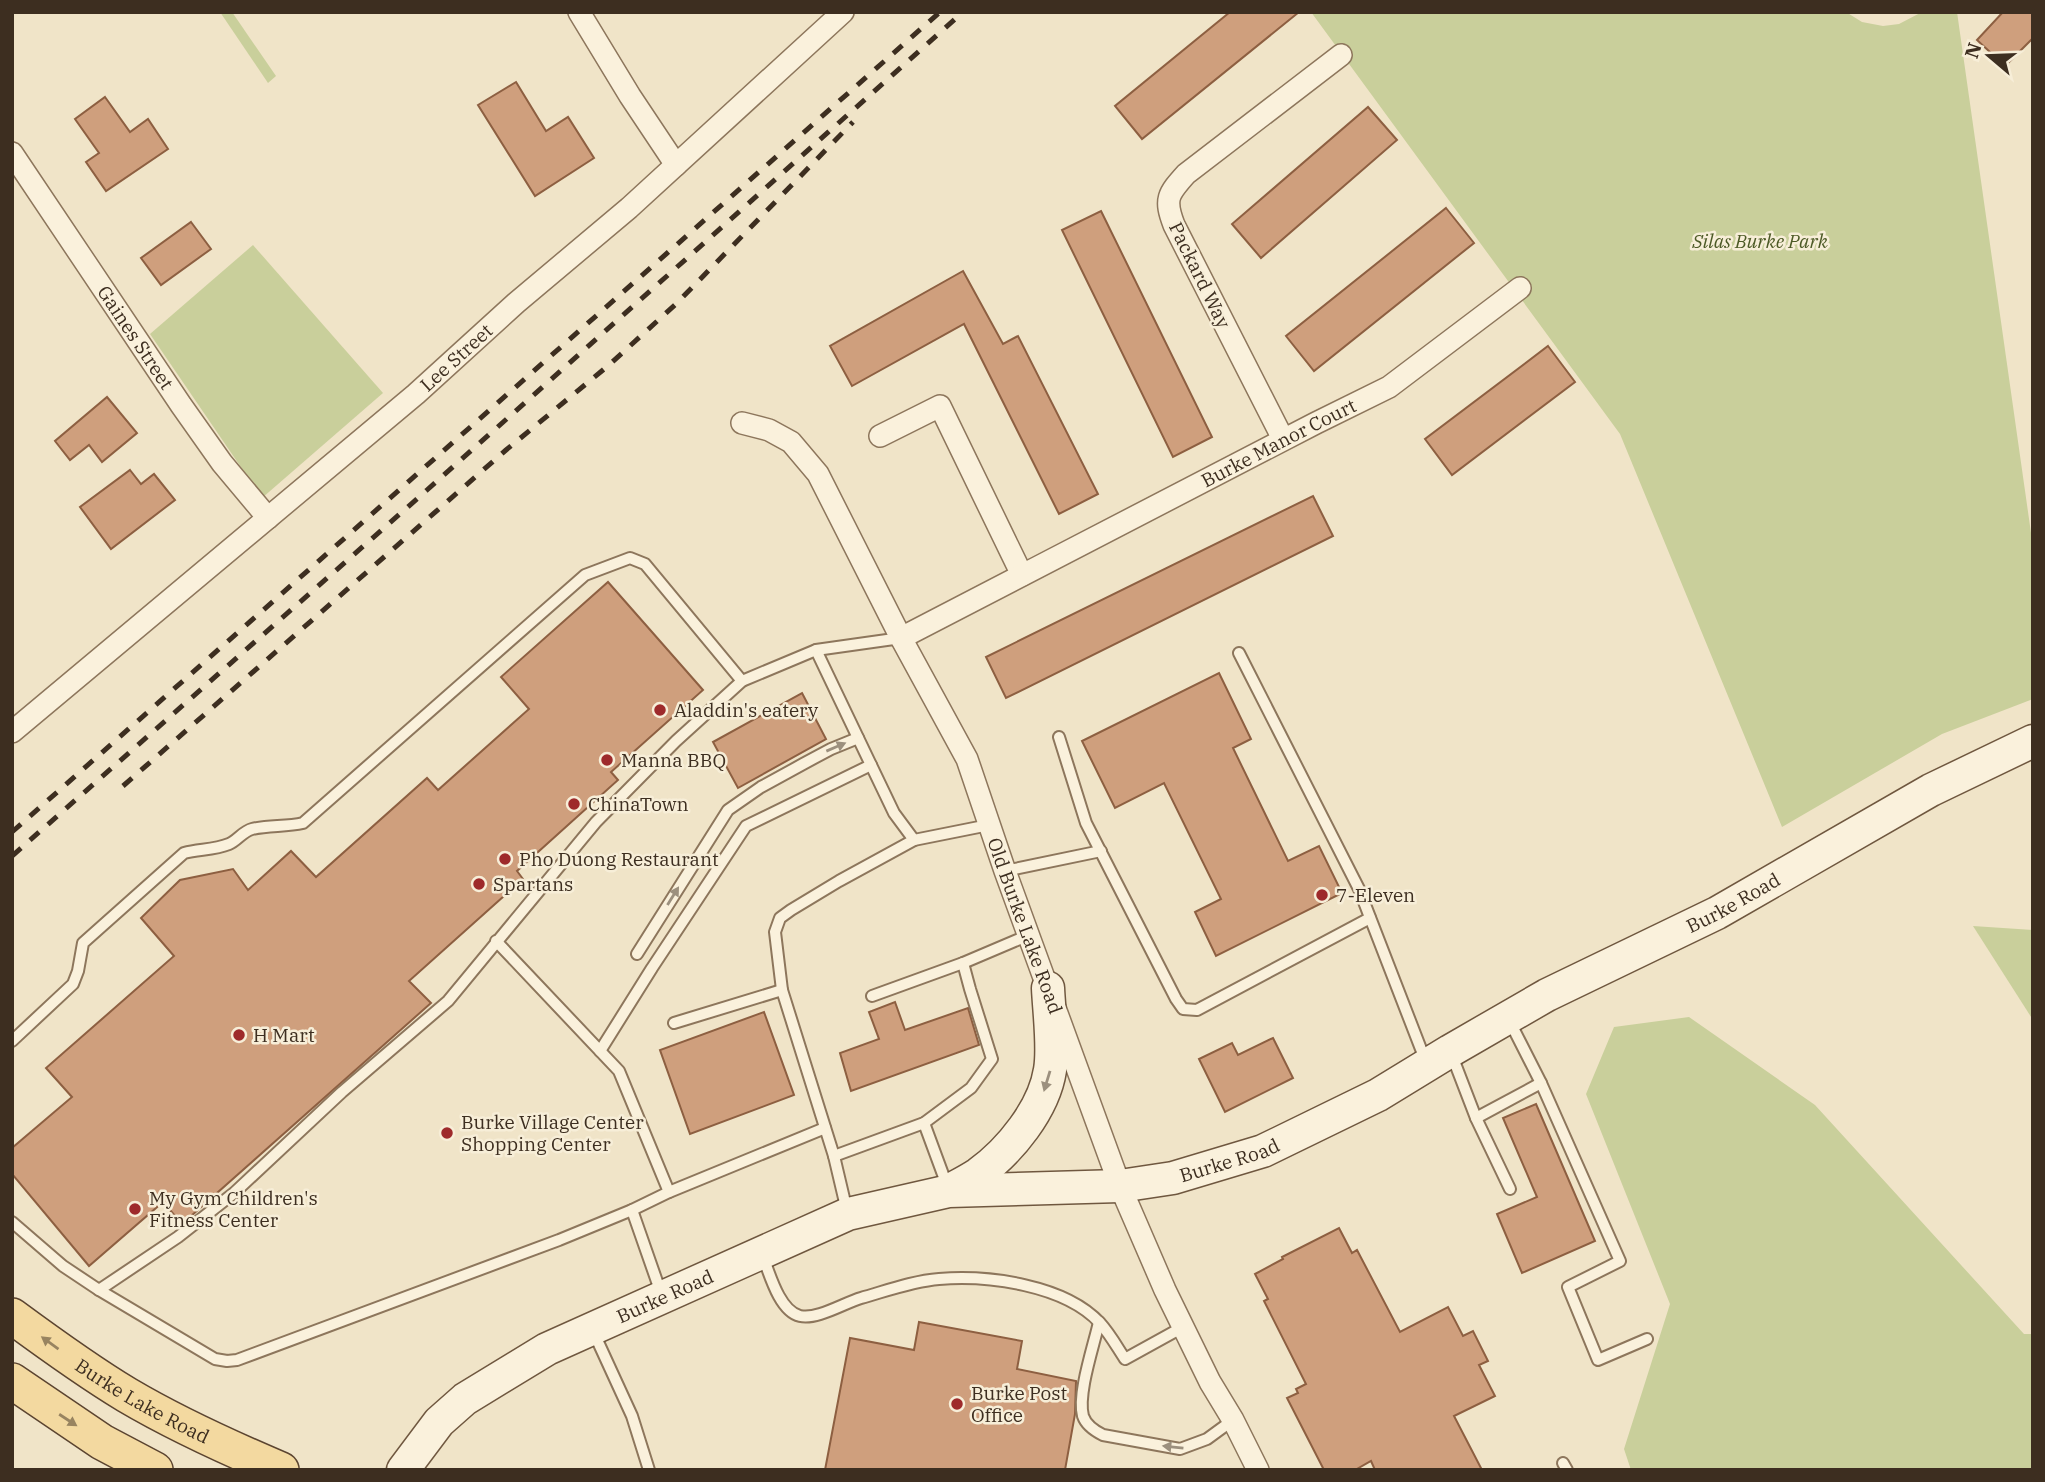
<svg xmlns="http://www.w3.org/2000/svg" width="2045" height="1482" viewBox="0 0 2045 1482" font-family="'IBM Plex Serif',serif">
	<rect width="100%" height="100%" fill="#f0e4c8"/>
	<g fill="#c9cf9b">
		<polygon points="220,12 232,12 276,76 268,83"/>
		<polygon points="1311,12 1846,12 1862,22 1883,26 1899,24 1922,12 1957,12 2033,547 2033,699 1942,734 1782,827 1620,434"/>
		<polygon points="253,245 383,393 262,498 150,334"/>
		<polygon points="1973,926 2033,930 2033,1020"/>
		<polygon points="1689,1017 1815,1105 2024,1334 2033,1334 2033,1470 1631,1470 1624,1449 1670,1304 1586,1094 1614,1027"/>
	</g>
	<g fill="#cf9f7d" stroke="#8d5f41" stroke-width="2">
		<polygon points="1230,12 1299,12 1142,139 1115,106"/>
		<polygon points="2003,12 2033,12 2033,38 2005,66 1977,40"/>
		<polygon points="516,82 546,131 568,117 594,158 535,196 478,105"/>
		<polygon points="105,97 130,132 148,119 168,149 106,191 86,162 99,153 75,119"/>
		<polygon points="1368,107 1397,140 1261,258 1232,224"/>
		<polygon points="1446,208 1474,243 1314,371 1286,336"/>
		<polygon points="1101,211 1212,437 1173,457 1062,230"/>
		<polygon points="191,222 211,249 161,285 141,258"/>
		<polygon points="963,271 1003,344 1018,336 1098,494 1059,514 964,324 852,386 830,346"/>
		<polygon points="1548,346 1575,382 1452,475 1425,439"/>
		<polygon points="107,397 137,433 102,462 89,445 70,460 55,441"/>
		<polygon points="130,470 141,484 154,474 175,500 111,549 80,507"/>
		<polygon points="1313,496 1333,536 1006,698 986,657"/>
		<polygon points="608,582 703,690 611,772 618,780 517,871 523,879 409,981 431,1003 182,1224 163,1202 89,1266 12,1174 12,1148 72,1097 46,1068 174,956 141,918 180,880 233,869 248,890 291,851 316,877 427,778 438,790 529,709 501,677"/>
		<polygon points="1219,673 1251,739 1233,748 1288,861 1319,846 1342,893 1216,956 1195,912 1221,899 1164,783 1115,808 1082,741"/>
		<polygon points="802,693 826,739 738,788 713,742"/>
		<polygon points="895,1002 905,1030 968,1008 979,1045 851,1091 840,1053 879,1039 869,1012"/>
		<polygon points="764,1012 794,1095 690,1134 660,1050"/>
		<polygon points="1273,1038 1293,1078 1225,1112 1199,1059 1232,1043 1238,1055"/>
		<polygon points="1536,1104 1595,1241 1522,1273 1497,1214 1537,1197 1503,1118"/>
		<polygon points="1339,1228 1352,1253 1357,1250 1400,1332 1448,1307 1463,1336 1473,1331 1488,1361 1479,1365 1495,1396 1454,1416 1482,1470 1375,1470 1371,1461 1355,1470 1324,1470 1287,1398 1298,1393 1296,1389 1306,1384 1264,1301 1268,1299 1255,1274 1283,1259 1282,1257"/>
		<polygon points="919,1322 1022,1341 1017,1369 1076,1381 1075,1414 1065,1470 825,1470 850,1338 914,1350"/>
	</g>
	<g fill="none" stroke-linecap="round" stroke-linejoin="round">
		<g stroke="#8d765c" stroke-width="14">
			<g id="lane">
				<polyline points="1239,653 1359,889 1426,1062"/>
				<polyline points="1059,737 1086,823 1176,999 1183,1009 1197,1010 1370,918"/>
				<polyline points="871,765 894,813 914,840 989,825"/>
				<polyline points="1005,871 1101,851"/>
				<polyline points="496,941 619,1071 669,1192"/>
				<polyline points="637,954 728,810 761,787 803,764 831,749 858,738"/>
				<polyline points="872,996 963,963 1029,935"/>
				<polyline points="1509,1020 1541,1083 1620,1261 1568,1287 1598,1360 1647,1339"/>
				<polyline points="674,1023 782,990"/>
				<path d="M12,1041l61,-57 5,-13 5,-28 101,-90c15,-4 30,-3 45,-9 8,-3 14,-13 23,-15 17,-4 34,-2 51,-6l282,-248 45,-17 15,6 97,117"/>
				<polyline points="600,1051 652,968 746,826 871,765 816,650"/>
				<polyline points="1451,1053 1476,1118 1510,1189"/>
				<polyline points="1476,1118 1541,1083"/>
				<polyline points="924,1123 948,1188"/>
				<polyline points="834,1156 924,1123 971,1088 992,1059 970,989 963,963"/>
				<polyline points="632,1210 661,1293"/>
				<polyline points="847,1211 834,1156 782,990 775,932 780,918 791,910 839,881 914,840"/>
				<polyline points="12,1222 63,1266 99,1290 215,1359 227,1361 237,1360 559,1240 632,1210 669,1192 825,1128"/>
				<path d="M762,1254c7,18 17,57 38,62 17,4 44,-13 61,-18 25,-7 52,-17 78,-19 50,-4 126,6 161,44 10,11 17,24 25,36l58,-32"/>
				<polyline points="99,1290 178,1237 234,1193 342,1092 448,1001 596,822 676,741 742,681 816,650 901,638"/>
				<path d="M1099,1322c-5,23 -22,72 -16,94 3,9 12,15 20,19l77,14 27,-10 26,-19"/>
				<polyline points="593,1331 632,1416 649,1470"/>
				<polyline points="1563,1463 1567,1470"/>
			</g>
		</g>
		<g stroke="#8d765c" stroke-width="24">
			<g id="street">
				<polyline points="579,12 630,96 676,165"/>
				<path id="s1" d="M12,153l169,252 41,58 46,55"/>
				<path id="s2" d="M742,423l27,7 22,12 27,32 83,164 66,121 38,112 115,315 45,104 45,92 23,38 25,50"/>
				<polyline points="880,436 940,406 1022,575"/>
				<path d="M1283,439l-109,-214c-10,-26 -6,-31 12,-51l155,-119"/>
				<path id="s3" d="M901,638l415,-215 73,-36 131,-99"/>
				<path id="s4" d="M12,732l404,-338 100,-91 113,-95 214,-196"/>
			</g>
		</g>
		<g stroke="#6f573f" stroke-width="35">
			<g id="secondary">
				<path d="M950,1190c9,-5 19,-10 28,-16 32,-23 66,-65 72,-104 4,-22 -1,-59 -2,-82"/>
				<path id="s5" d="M403,1470l36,-48 26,-23 82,-50 301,-135 101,-23 171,-5 53,-8 90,-27 115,-56 72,-44 97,-56 170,-82 214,-123 102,-49"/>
			</g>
		</g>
		<g stroke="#5b4430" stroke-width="38">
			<g id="primary">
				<path id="s6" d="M12,1316c38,28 75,55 115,79 49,29 102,53 154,75"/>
				<polyline points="12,1381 102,1442 155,1470"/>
			</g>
		</g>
		<use href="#lane" stroke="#faf1dc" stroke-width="10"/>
		<use href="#street" stroke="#faf1dc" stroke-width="21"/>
		<use href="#secondary" stroke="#faf1dc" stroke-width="32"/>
		<use href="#primary" stroke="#f3d9a0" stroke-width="35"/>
		<g stroke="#3d2e20" stroke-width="5" stroke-dasharray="12 12" stroke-linecap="butt">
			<polyline points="123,786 506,450 609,365 677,303 853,122"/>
			<polyline points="12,832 940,12"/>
			<polyline points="12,856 427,490 963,12"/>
		</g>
	</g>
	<defs><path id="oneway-solid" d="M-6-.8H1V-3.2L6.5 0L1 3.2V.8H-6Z" transform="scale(1.75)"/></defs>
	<g fill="#9c907e">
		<use href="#oneway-solid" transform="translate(836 747) rotate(-23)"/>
		<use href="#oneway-solid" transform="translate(673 896) rotate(-58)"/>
		<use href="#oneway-solid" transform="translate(1047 1081) rotate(107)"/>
		<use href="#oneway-solid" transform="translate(1173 1447) rotate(-174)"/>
	</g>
	<g fill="#988460">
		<use href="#oneway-solid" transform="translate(50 1343) rotate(-144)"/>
		<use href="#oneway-solid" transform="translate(68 1420) rotate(33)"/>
	</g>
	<g fill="#9e2a2b" stroke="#f7eed8" stroke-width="2.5">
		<circle cx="660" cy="710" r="7"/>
		<circle cx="607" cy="760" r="7"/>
		<circle cx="574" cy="804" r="7"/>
		<circle cx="505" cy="859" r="7"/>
		<circle cx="479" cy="884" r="7"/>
		<circle cx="1322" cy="895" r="7"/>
		<circle cx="239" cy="1035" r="7"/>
		<circle cx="447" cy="1133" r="7"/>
		<circle cx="135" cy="1209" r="7"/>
		<circle cx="957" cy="1404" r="7"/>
	</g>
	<g text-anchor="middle" stroke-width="5" stroke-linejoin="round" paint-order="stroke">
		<g font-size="19" font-style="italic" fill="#4d5a26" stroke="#f7eed8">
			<text x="1760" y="248">Silas Burke Park</text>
		</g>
		<g font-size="19" fill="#3d2e20" stroke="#f7eed8">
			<text transform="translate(1200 275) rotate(64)" y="7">Packard Way</text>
			<text dy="7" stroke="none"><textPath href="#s1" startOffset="222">Gaines Street</textPath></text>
			<text dy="7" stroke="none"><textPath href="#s4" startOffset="581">Lee Street</textPath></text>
			<text dy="7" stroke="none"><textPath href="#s3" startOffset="425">Burke Manor Court</textPath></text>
			<text dy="7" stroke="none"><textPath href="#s5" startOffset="1475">Burke Road</textPath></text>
			<text dy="7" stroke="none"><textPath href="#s2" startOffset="593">Old Burke Lake Road</textPath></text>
			<text dy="7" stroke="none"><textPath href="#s5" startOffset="908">Burke Road</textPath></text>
			<text dy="7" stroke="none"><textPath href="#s5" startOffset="320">Burke Road</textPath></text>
			<text dy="7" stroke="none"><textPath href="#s6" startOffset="156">Burke Lake Road</textPath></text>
		</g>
		<g font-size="19" fill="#3d2e20" stroke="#f7eed8" text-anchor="start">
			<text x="674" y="717">Aladdin's eatery</text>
			<text x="621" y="767">Manna BBQ</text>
			<text x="588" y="811">ChinaTown</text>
			<text x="519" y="866">Pho Duong Restaurant</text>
			<text x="493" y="891">Spartans</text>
			<text x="1336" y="902">7-Eleven</text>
			<text x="253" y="1042">H Mart</text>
			<text x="461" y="1129">Burke Village Center<tspan x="461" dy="22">Shopping Center</tspan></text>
			<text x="149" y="1205">My Gym Children's<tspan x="149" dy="22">Fitness Center</tspan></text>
			<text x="971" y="1400">Burke Post<tspan x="971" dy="22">Office</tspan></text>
		</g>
	</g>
	<rect width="2045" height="1482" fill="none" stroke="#3d2e20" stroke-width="28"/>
	<g transform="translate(1989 56) rotate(289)" stroke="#f7eed8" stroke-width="5" paint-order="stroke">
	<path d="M0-5L12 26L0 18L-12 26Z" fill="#3d2e20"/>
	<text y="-10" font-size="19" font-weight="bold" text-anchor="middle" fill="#3d2e20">N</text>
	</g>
</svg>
